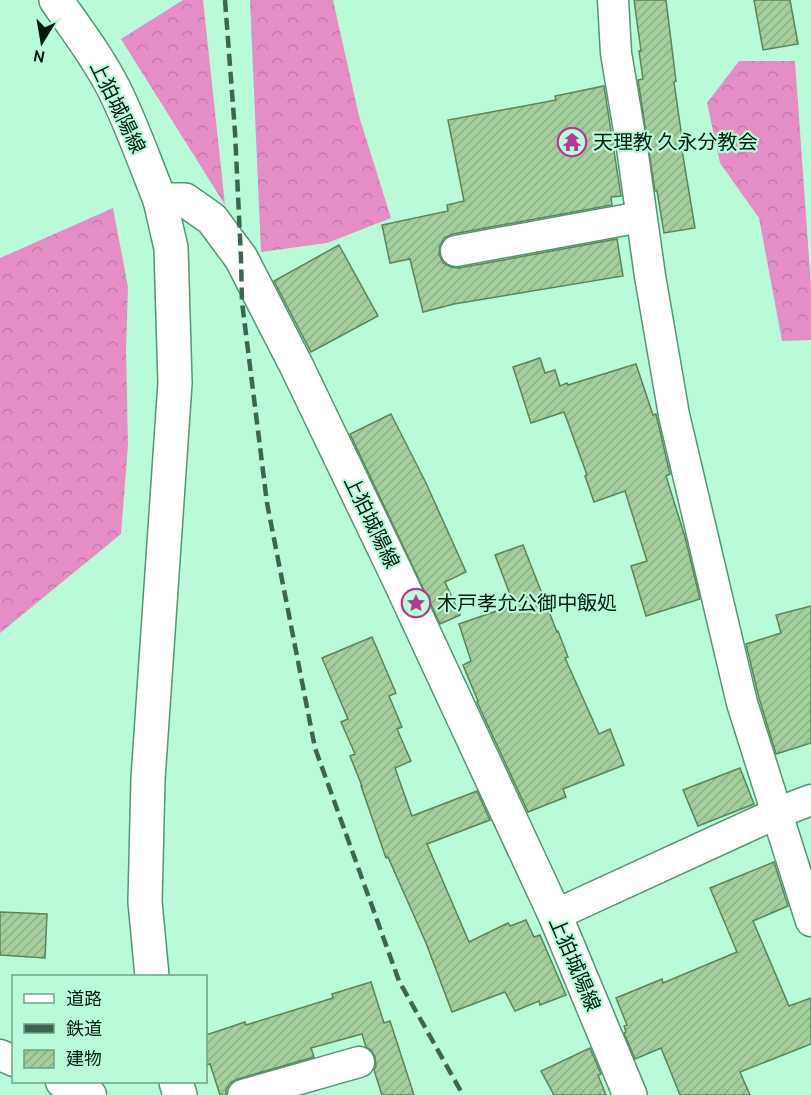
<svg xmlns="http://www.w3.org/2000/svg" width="811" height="1095" viewBox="0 0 811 1095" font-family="Cabin,'Noto Sans JP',sans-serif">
	<defs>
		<pattern id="forest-crowns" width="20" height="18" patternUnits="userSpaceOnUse" patternTransform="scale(1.5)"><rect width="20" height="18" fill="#e58ec6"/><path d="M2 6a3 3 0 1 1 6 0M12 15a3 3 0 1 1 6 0" fill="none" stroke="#c37aa9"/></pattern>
		<pattern id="building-hatch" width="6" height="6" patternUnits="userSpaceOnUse" patternTransform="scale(1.5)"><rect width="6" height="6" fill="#a4ce9d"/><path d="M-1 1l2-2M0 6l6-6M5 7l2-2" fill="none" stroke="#8bb086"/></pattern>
	</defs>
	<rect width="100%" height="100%" fill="#b9fbd8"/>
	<g fill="url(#forest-crowns)">
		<polygon points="183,0 203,0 225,205 121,39"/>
		<polygon points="250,0 333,0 359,116 391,218 327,243 261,252"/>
		<polygon points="739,61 795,61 811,286 811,340 782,341 759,218 720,163 707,103"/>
		<polygon points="113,208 128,287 126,350 128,445 121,534 0,633 0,258"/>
	</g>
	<g fill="url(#building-hatch)" stroke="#5c8456" stroke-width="1.5">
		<polygon points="634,0 666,0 676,81 674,82 682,138 680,138 695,228 664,233 657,191 655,191 638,80 643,79 639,51 641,51"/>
		<polygon points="754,0 790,0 798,44 763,50"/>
		<polygon points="604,86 621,196 611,197 612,205 453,234 444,238 440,246 439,254 443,263 451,267 459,268 617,239 623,276 454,304 423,312 410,259 390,263 382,225 448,211 447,205 464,201 448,120 556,100 555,96"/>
		<polygon points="339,245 378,316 311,352 274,281"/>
		<polygon points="540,358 545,373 555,370 560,386 567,383 568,385 636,364 653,415 656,414 670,474 666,476 685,537 700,599 646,616 631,566 647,561 625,491 594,502 585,476 587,475 564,412 531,423 513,367"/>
		<polygon points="391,414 426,483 466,572 445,582 460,615 440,624 350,434"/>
		<polygon points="523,545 557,632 558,631 568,657 565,658 599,734 610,729 624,765 563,789 566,797 528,812 477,702 478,701 463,665 471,661 459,624 514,605 495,555"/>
		<polygon points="811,606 811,743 776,754 759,698 746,644 781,633 776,615"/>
		<polygon points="372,637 396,693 389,696 402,727 397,729 411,761 395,768 412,816 477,791 490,820 427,844 469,942 508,923 510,926 526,920 534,937 540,935 566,995 540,1005 539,1001 515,1011 505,992 452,1012 426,943 388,857 386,858 361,786 362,786 350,756 355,754 341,722 348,719 322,658"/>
		<polygon points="740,768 754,804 698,826 683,790"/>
		<polygon points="774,862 788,906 753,921 789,1006 811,998 811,1044 740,1072 750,1095 680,1095 661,1048 635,1059 624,1033 626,1032 624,1026 627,1025 616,998 662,979 663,983 737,952 710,888"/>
		<polygon points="0,912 47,914 45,958 0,955"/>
		<polygon points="371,982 384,1023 390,1021 414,1095 382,1095 374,1070 376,1066 375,1057 371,1050 366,1047 362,1034 311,1048 314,1057 238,1079 230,1083 226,1090 226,1095 220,1095 210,1064 206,1065 206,1035 245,1022 246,1025 333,998 332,994"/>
		<polygon points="590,1048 601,1074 598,1075 606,1095 554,1095 541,1071"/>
	</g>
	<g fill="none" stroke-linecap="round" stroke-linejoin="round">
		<g stroke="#559475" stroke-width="33">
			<g id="minor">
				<polyline points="613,0 616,53 632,148 650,276 674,415 742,703 811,921"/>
				<polyline points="456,251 641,217"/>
				<polyline points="555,915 777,813 811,800"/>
				<polyline points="0,1055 14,1061"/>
				<polyline points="61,1082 91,1095"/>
				<polyline points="243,1095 359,1062"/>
			</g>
		</g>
		<g stroke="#559475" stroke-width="36">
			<g id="tertiary">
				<polyline points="152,976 145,902 148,779 175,383 171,248 160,200"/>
				<polyline points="176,1082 180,1095"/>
			</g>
		</g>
		<g stroke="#559475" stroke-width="36">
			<path id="primary" d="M56,0c20,29 42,57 58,89 18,36 31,74 46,111h25l27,19 29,39 55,107 101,210 158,340 75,180"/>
		</g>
		<use href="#minor" stroke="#fff" stroke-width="30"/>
		<use href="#tertiary" stroke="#fff" stroke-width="33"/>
		<use href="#primary" stroke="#fff" stroke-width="33"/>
		<polyline stroke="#3e6552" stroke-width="4.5" stroke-dasharray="12 6" stroke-linecap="butt" points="225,0 235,132 241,258 242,302 267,503 315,748 399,981 463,1095"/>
	</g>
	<defs>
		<g id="temple-ring" transform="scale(1.5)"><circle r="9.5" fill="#b9fbd8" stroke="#b23a90" stroke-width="1.5"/><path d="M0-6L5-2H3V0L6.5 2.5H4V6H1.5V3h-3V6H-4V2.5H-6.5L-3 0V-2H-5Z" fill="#b23a90"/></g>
		<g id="sight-ring" transform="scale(1.5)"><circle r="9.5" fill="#b9fbd8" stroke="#b23a90" stroke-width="1.5"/><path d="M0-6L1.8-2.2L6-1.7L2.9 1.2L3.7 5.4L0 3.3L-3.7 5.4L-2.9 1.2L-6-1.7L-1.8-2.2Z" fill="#b23a90"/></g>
	</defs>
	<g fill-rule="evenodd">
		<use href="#temple-ring" x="572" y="142"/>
		<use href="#sight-ring" x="416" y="603"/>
	</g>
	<g text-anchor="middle" stroke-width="4.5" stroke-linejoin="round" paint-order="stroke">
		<g font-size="20" fill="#011b0f" stroke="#b9fbd8">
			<text transform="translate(118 107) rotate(64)" y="7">上狛城陽線</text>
			<text transform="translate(372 522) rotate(64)" y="7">上狛城陽線</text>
			<text transform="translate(575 964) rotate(67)" y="7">上狛城陽線</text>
		</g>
		<g font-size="20" fill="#011b0f" stroke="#b9fbd8" text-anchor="start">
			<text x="593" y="149">天理教 久永分教会</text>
			<text x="437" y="610">木戸孝允公御中飯処</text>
		</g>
	</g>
	<rect x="12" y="975" width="195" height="108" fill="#b9fbd8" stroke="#6fa188" stroke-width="1.5"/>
	<rect x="24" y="994" width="30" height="9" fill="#ffffff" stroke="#6fa188" stroke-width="1.5"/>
	<text x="66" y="1005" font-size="18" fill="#011b0f">道路</text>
	<rect x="24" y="1024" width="30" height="9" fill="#3e6552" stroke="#6fa188" stroke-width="1.5"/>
	<text x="66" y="1035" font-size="18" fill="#011b0f">鉄道</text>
	<rect x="24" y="1050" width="30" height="18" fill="url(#building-hatch)" stroke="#6fa188" stroke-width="1.5"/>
	<text x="66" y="1065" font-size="18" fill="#011b0f">建物</text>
	<g transform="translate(42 42) rotate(191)" stroke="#b9fbd8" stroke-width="4.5" paint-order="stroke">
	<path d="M0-4.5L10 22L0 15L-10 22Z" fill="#011b0f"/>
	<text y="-9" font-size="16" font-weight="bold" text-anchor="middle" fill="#011b0f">N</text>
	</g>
</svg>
